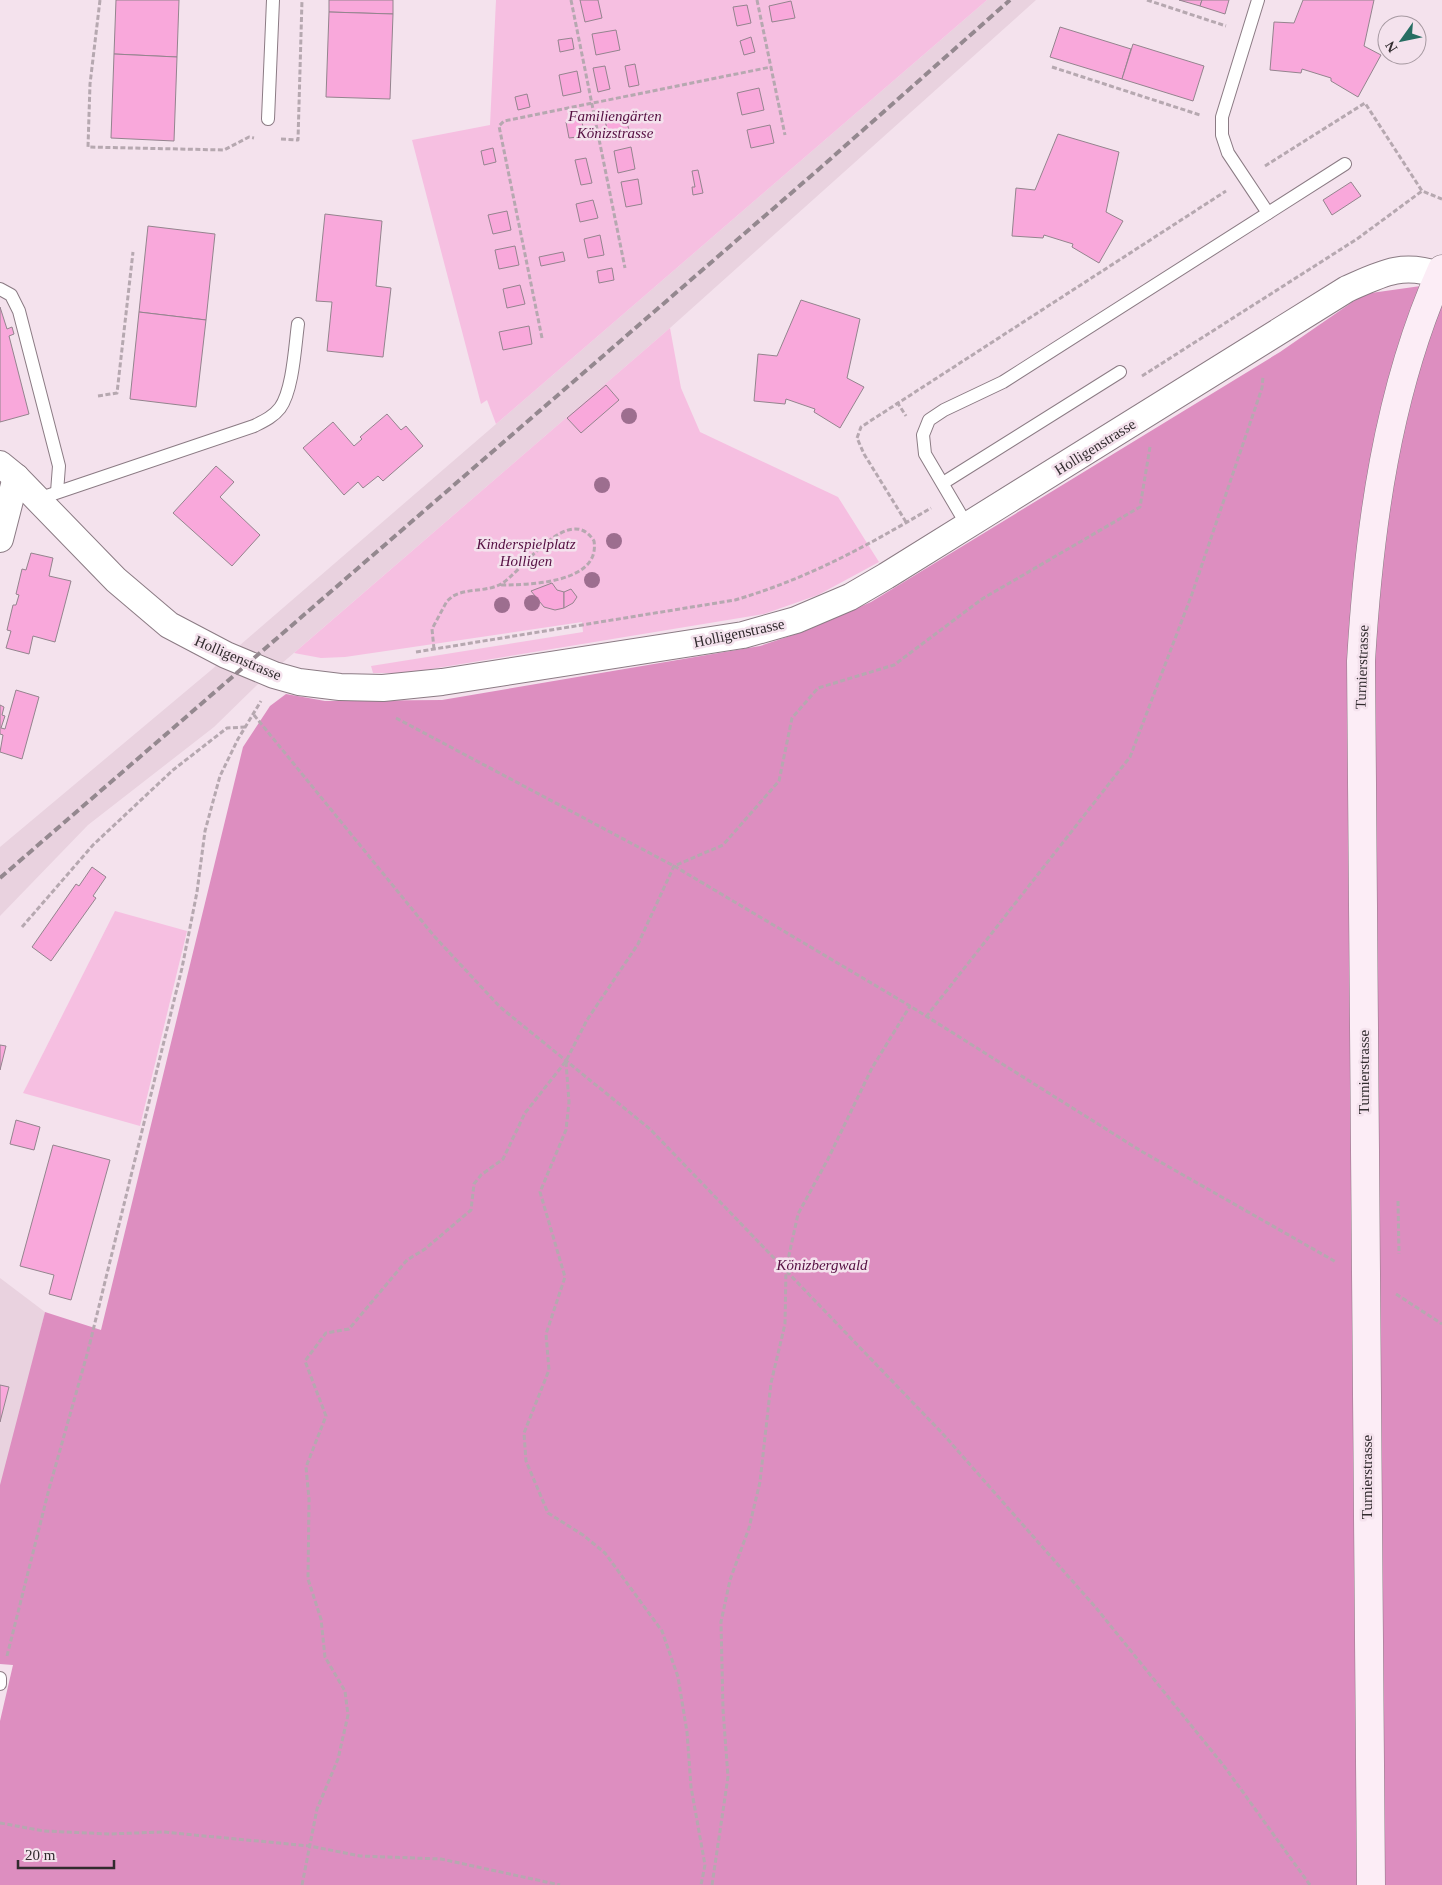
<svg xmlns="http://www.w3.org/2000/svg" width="1442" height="1885" viewBox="0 0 1442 1885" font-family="Georgia,serif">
	<rect width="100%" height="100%" fill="#f4e2ed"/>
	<g fill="#e9d2df">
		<polygon points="987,0 1036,0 670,328 258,684 214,727 88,825 0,916 0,847 210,671"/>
		<polygon points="0,1278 45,1312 0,1496"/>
	</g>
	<g fill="#f6bfe1">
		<polygon points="496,0 987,0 496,424 487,400 481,404 412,140 490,125"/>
		<polygon points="670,328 681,388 700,432 838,497 879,562 818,595 764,614 407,673 373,673 371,666 583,632 582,622 345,657 321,658 294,653"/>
		<polygon points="115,911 187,931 140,1126 23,1093"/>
	</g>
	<polygon fill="#dd8ec0" points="1442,283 1442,1885 0,1885 0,1721 13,1665 0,1664 0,1485 45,1312 101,1330 243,747 270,706 286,694 325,701 442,700 760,646 805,631 871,602 1280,352 1364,294"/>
	<g fill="#f9a8db" stroke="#94848e">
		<polygon points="116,0 179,0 177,57 114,54"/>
		<polygon points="329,0 393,0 393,14 329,12"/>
		<polygon points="580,0 598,0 602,18 585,22"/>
		<polygon points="1179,0 1202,0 1200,6"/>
		<polygon points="1202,0 1229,0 1225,14 1200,6"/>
		<polygon points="1303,0 1374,0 1364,46 1381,55 1358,97 1331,81 1331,78 1302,69 1301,73 1270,70 1274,22 1294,23"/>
		<polygon points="791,1 795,18 772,22 769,6"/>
		<polygon points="747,5 751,23 737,26 733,7"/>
		<polygon points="329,12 393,14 390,99 326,97"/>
		<polygon points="1060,27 1131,49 1122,79 1050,57"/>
		<polygon points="616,30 620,50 596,55 592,34"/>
		<polygon points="751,37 755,52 744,55 740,41"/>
		<polygon points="572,38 574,49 560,52 558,40"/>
		<polygon points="1133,44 1204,66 1193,101 1122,79"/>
		<polygon points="114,54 177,57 174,141 111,138"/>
		<polygon points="635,64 639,85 629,87 625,66"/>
		<polygon points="605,66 610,89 598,92 593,68"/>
		<polygon points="577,71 581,92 563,96 559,75"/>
		<polygon points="759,88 764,110 742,115 737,93"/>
		<polygon points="527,94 530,107 518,110 515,97"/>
		<polygon points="625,115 630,134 609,139 605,120"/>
		<polygon points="581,118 585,136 569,138 566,122"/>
		<polygon points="770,125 774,143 751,148 747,130"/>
		<polygon points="1058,134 1119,152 1106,212 1123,221 1099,263 1072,247 1073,244 1044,235 1043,238 1012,236 1016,188 1035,190"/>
		<polygon points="631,147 635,169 618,173 614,151"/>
		<polygon points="493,148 496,162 484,165 481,151"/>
		<polygon points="586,158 592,183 581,185 575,160"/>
		<polygon points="698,170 703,193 693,195 692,187 695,187 692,171"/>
		<polygon points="638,179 642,204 626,207 621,182"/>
		<polygon points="1351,182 1361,196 1332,215 1323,200"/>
		<polygon points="593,200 598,218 580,222 576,204"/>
		<polygon points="507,211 511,230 493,234 488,215"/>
		<polygon points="325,214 382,221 376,286 391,288 383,357 327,351 332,302 316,301"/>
		<polygon points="148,226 215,234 206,320 139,312"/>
		<polygon points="600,235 604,255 588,258 584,239"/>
		<polygon points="515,246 519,265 499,269 495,250"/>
		<polygon points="563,252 565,261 541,266 539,257"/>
		<polygon points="612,268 614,280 599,283 597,271"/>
		<polygon points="520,285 525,304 507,308 503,289"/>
		<polygon points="801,300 860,319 847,378 864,387 840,428 814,412 815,409 786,399 785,404 754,401 758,354 777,356"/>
		<polygon points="0,307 7,329 12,327 14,334 9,336 29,414 0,422"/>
		<polygon points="139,312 206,320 196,407 130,399"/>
		<polygon points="529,326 532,344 503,350 499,332"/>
		<polygon points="606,385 619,400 581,433 567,418"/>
		<polygon points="387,414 401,430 406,426 423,446 383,481 378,476 363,488 358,482 344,495 303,448 333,422 354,446 362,439 360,437"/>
		<polygon points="216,466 234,482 220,497 260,535 232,566 173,513"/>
		<polygon points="31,553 53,558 49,576 71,581 55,642 33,636 29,654 6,648 11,631 7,630 13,605 16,605 19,595 16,594 22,569 26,570"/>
		<polygon points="552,583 557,590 564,592 564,608 555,610 544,607 531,591"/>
		<polygon points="571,589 577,597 573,603 564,608 564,592"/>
		<polygon points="16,690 39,697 22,759 0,752 3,735 0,734 0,705 4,707 2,715 5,716 1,728 5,729"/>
		<polygon points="92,867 106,877 93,896 96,898 51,961 32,947 76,884 79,886"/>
		<polygon points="0,1045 6,1046 0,1070"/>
		<polygon points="16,1120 40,1127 34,1150 10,1144"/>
		<polygon points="53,1145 110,1160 71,1300 49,1294 54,1275 20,1266"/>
		<polygon points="0,1385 9,1387 0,1422"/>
	</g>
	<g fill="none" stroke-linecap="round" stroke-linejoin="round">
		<g stroke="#8b7b84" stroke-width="14">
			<g id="lane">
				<polyline points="1258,0 1222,117 1222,135 1228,153 1268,213"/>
				<polyline points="268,119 273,0"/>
				<polyline points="0,289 11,295 19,311 59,466 57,492"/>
				<polyline points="943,483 1120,372"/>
				<path d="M38,499l216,-73c10,-5 19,-9 26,-18 13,-18 15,-62 18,-84"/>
				<polyline points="968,527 925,454 923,435 929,420 944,410 1003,382 1345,164"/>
				<polyline points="0,1678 0,1684"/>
			</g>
		</g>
		<g stroke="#8b7b84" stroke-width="28">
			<g id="street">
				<path d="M0,464l16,13 100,103 53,45 57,30 48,20 25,7 41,5 43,1 59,-6 301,-47 53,-15 54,-23 36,-21 461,-287c34,-15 54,-27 92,-14"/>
				<polyline points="0,539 16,477"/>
			</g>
		</g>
		<g stroke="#8b7b84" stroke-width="29">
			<path id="secondary" d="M1371,1885l-10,-1224c8,-132 26,-270 81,-392"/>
		</g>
		<g stroke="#b6a8b0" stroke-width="3" stroke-dasharray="5 2.5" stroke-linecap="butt">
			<polyline points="100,0 90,84 88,147 224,150 249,137 254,138"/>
			<polyline points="571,0 625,268"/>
			<polyline points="757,0 785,135"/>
			<polyline points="1147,0 1226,26"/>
			<polyline points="1052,67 1200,115"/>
			<polyline points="281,139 298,140 302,0"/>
			<polyline points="1265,166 1365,103 1422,191 1442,199"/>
			<polyline points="542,338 499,126 504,121 771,67"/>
			<polyline points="1142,376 1357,239 1422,191"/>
			<polyline points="98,396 117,393 133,252"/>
			<polyline points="897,402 906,416"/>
			<polyline points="906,522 864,454 857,438 861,427 1226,191"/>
			<path d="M434,649l-2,-20 15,-28 6,-5c15,-8 34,-4 48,-12 21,-12 68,-83 93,-43 7,43 -68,44 -95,44"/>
			<path d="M416,652l319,-52c74,-22 130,-53 196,-92"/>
			<polyline points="254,715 434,936 500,1007 650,1129 943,1434 1097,1609 1224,1766 1310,1885"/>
			<polyline points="396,718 674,866 910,1006 1141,1151 1336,1262"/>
			<polyline points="22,927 93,845 173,770 227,728 245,727"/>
			<polyline points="926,1017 1130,757 1192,594 1262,388 1263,376"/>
			<polyline points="566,1062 569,1102 566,1130 540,1192 565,1277 546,1334 549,1370 524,1433 526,1461 548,1513 583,1535 605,1553 662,1631 678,1677 687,1732 691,1787 705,1865 701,1885"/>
			<polyline points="1398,1201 1399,1254"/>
			<polyline points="1396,1294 1442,1324"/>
			<polyline points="7,1656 49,1489 88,1351 182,968 197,892 205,831 220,776 238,739 261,701"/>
			<polyline points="0,1823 44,1831 109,1834 163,1832 310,1846 360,1856 441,1859 560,1885"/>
			<polyline points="302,1885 317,1809 338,1759 348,1715 345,1691 325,1657 321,1619 308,1579 309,1499 306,1467 326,1416 305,1361 326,1333 349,1329 407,1260 425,1249 471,1210 474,1184 481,1175 503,1159 525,1113 566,1061 587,1020 638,944 674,866 723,845 779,781 792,718 818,688 894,665 982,599 1140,507 1150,447"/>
			<polyline points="712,1885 728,1777 723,1709 721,1622 730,1580 749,1528 760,1482 771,1383 785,1324 786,1269 798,1214 828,1159 872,1068 910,1006"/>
		</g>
		<use href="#lane" stroke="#fff" stroke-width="12"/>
		<use href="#street" stroke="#fff" stroke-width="26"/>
		<use href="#secondary" stroke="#fcedf6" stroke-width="28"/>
		<polyline stroke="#94888f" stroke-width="4" stroke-dasharray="8 4" stroke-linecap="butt" points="0,878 819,169 1010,0"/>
	</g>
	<g fill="#9d6e8f">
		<circle cx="629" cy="416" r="8"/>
		<circle cx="602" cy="485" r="8"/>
		<circle cx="614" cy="541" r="8"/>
		<circle cx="592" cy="580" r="8"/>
		<circle cx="532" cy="603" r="8"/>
		<circle cx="502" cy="605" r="8"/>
	</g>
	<g text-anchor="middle" stroke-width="5" stroke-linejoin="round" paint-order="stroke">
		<g font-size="15" font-style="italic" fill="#550f42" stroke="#f4e2ed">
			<text x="615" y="121">Familiengärten<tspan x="615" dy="17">Könizstrasse</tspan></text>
			<text x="526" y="549">Kinderspielplatz<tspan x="526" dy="17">Holligen</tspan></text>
			<text x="822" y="1270">Könizbergwald</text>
		</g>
		<g font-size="15" fill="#312b2e" stroke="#f4e2ed">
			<text transform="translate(1095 447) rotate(-32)" y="5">Holligenstrasse</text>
			<text transform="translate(739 633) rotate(-12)" y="5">Holligenstrasse</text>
			<text transform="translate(238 658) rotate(23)" y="5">Holligenstrasse</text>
			<text transform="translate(1362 667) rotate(-88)" y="5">Turnierstrasse</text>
			<text transform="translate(1364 1072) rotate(-90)" y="5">Turnierstrasse</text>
			<text transform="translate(1367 1477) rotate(-90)" y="5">Turnierstrasse</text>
		</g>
	</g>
	<g transform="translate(1402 40) rotate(237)"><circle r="24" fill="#f4e2ed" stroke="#a699a1"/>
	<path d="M0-4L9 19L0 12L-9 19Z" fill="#266d62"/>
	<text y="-8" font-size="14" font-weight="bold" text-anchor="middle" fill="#312b2e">N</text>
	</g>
	<path d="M18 1860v8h96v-8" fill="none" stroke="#312b2e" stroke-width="2.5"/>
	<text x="25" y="1860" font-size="15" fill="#312b2e" stroke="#f4e2ed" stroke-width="4" paint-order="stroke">20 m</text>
</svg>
